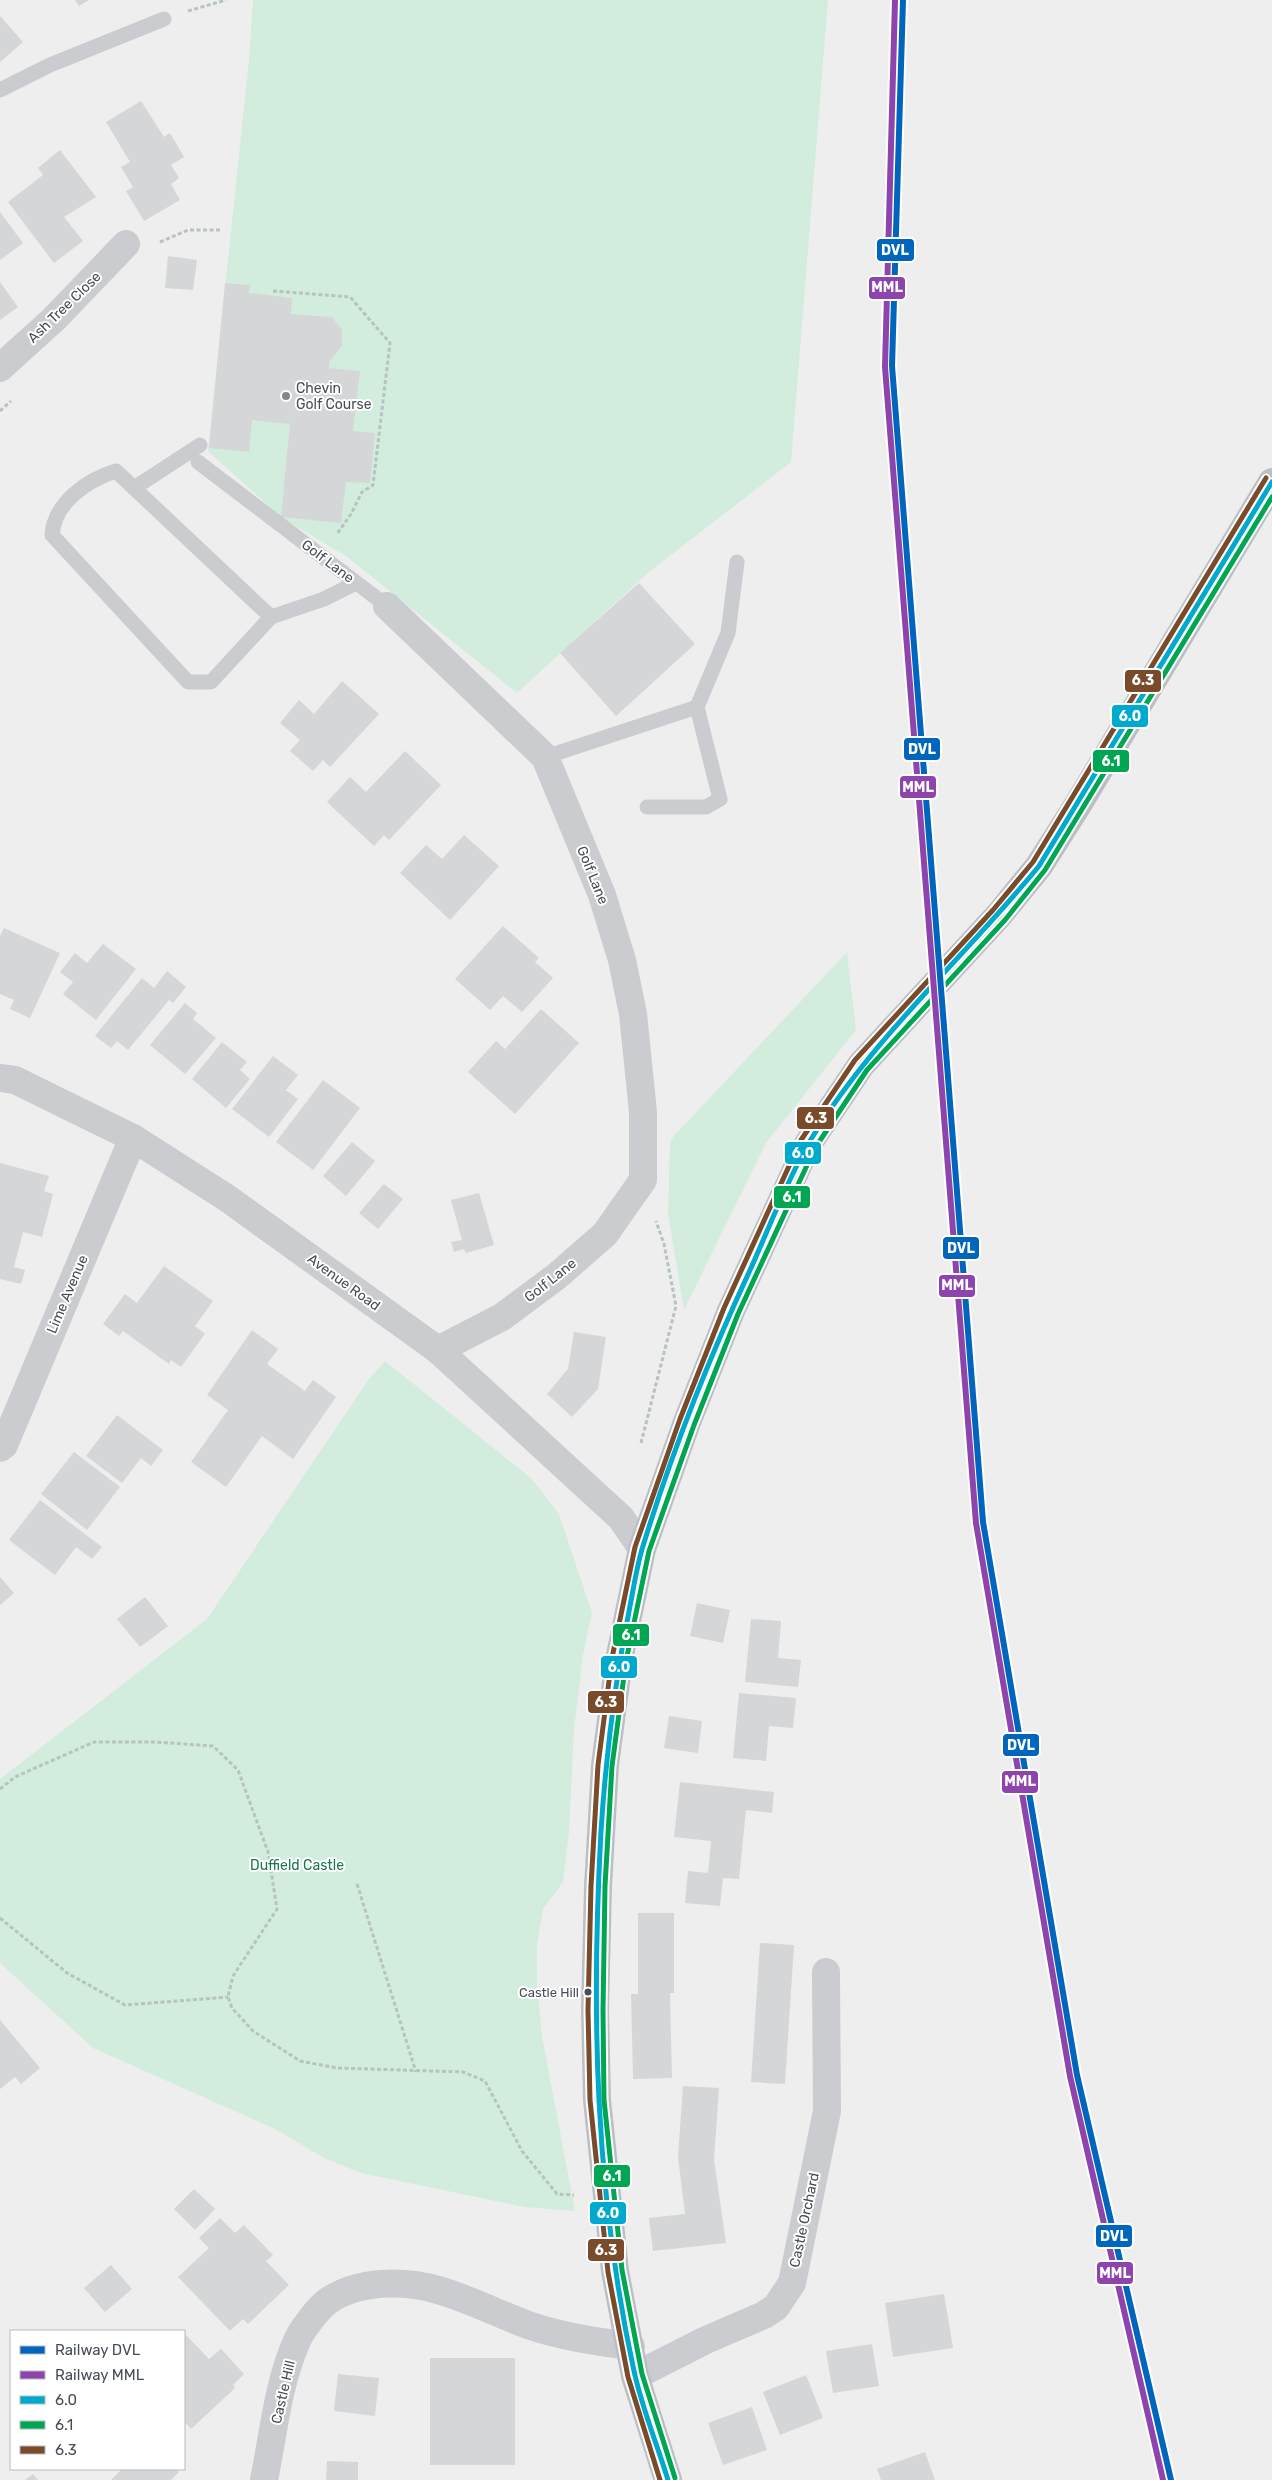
<svg xmlns="http://www.w3.org/2000/svg" width="1272" height="2480" viewBox="0 0 1272 2480" font-family="Rubik,sans-serif">
	<rect width="100%" height="100%" fill="#eee"/>
	<g fill="#d2edde">
		<polygon points="253,0 828,0 791,462 649,572 517,693 346,556 282,518 208,451 249,59"/>
		<polygon points="847,952 856,1030 766,1143 684,1310 668,1214 670,1143 673,1137"/>
		<polygon points="385,1361 531,1478 559,1514 592,1613 583,1655 574,1729 569,1832 563,1882 543,1909 537,1945 537,1982 542,2036 575,2211 524,2207 361,2173 324,2158 275,2129 93,2048 0,1963 0,1779 207,1619 369,1379"/>
	</g>
	<g fill="#d5d6d8">
		<polygon points="75,0 89,0 79,6"/>
		<polygon points="0,16 23,42 0,62"/>
		<polygon points="141,101 164,137 170,133 184,157 171,165 179,178 171,184 180,200 144,221 126,191 133,187 121,167 130,162 106,122"/>
		<polygon points="60,150 96,197 64,217 83,241 54,263 8,202 43,175 38,168"/>
		<polygon points="0,212 23,243 0,260"/>
		<polygon points="168,256 197,260 193,290 165,288"/>
		<polygon points="0,282 18,307 0,320"/>
		<polygon points="225,283 250,285 249,293 292,298 291,314 332,317 342,330 342,346 329,362 329,368 360,371 353,431 375,433 370,483 346,482 341,523 281,517 290,424 252,420 249,452 209,448"/>
		<polygon points="639,583 695,644 616,716 560,653"/>
		<polygon points="342,681 379,714 330,767 323,760 313,771 290,751 300,740 280,723 299,700 314,714"/>
		<polygon points="405,751 441,785 389,840 384,835 374,846 327,802 350,777 366,792"/>
		<polygon points="464,835 499,866 450,920 400,873 426,845 442,859"/>
		<polygon points="503,926 539,958 535,962 553,978 522,1012 503,996 490,1010 455,979"/>
		<polygon points="4,928 60,953 30,1018 10,1009 14,1000 0,994 0,936"/>
		<polygon points="103,944 136,969 96,1020 63,994 73,982 60,972 75,953 87,963"/>
		<polygon points="167,971 186,987 173,1003 169,1000 128,1050 117,1041 111,1048 95,1036 142,978 154,988"/>
		<polygon points="185,1003 197,1013 193,1019 216,1038 185,1074 150,1045"/>
		<polygon points="541,1009 579,1043 515,1114 468,1072 496,1041 505,1049"/>
		<polygon points="222,1042 247,1062 240,1070 250,1079 226,1108 192,1079"/>
		<polygon points="273,1056 298,1075 286,1090 298,1099 269,1137 232,1109"/>
		<polygon points="323,1080 360,1108 313,1170 276,1142"/>
		<polygon points="352,1142 375,1161 346,1196 323,1176"/>
		<polygon points="0,1163 49,1176 44,1191 53,1194 42,1237 23,1232 14,1267 25,1270 21,1284 0,1279"/>
		<polygon points="384,1184 403,1199 378,1229 359,1213"/>
		<polygon points="479,1193 494,1245 466,1253 464,1249 454,1252 451,1242 462,1240 451,1200"/>
		<polygon points="164,1266 213,1301 195,1326 205,1334 181,1367 171,1360 169,1364 123,1331 119,1336 103,1324 125,1294 137,1303"/>
		<polygon points="252,1330 278,1349 267,1364 305,1391 313,1380 336,1397 293,1459 262,1436 226,1487 191,1462 228,1410 207,1395"/>
		<polygon points="574,1332 606,1337 598,1389 572,1417 547,1394 568,1369"/>
		<polygon points="117,1415 163,1450 151,1466 141,1458 122,1483 86,1456"/>
		<polygon points="74,1452 120,1487 87,1530 41,1494"/>
		<polygon points="40,1500 102,1547 92,1559 76,1547 55,1575 9,1540"/>
		<polygon points="0,1577 14,1593 0,1605"/>
		<polygon points="145,1597 168,1626 140,1647 117,1619"/>
		<polygon points="697,1603 730,1610 723,1643 690,1636"/>
		<polygon points="751,1619 781,1621 778,1658 801,1660 798,1687 745,1682"/>
		<polygon points="739,1693 796,1698 793,1728 769,1726 766,1761 733,1758"/>
		<polygon points="669,1716 702,1721 698,1753 664,1748"/>
		<polygon points="680,1782 774,1792 772,1813 746,1810 739,1879 723,1878 720,1906 685,1903 688,1871 708,1873 711,1841 674,1837"/>
		<polygon points="638,1913 674,1913 674,1993 670,1993 672,2078 633,2079 631,1994 638,1994"/>
		<polygon points="760,1943 794,1945 785,2084 751,2082"/>
		<polygon points="0,2020 40,2068 21,2084 15,2077 0,2089"/>
		<polygon points="683,2086 719,2088 714,2160 726,2243 653,2251 649,2218 685,2214 678,2157"/>
		<polygon points="194,2189 215,2209 195,2230 174,2209"/>
		<polygon points="220,2218 235,2233 244,2225 273,2255 266,2261 289,2285 248,2324 243,2319 230,2331 178,2277 209,2248 199,2238"/>
		<polygon points="111,2265 132,2289 105,2312 84,2288"/>
		<polygon points="944,2294 953,2348 893,2357 885,2303"/>
		<polygon points="184,2333 209,2359 221,2349 244,2374 233,2385 235,2388 191,2429 184,2421"/>
		<polygon points="872,2344 879,2386 833,2393 826,2351"/>
		<rect x="430" y="2358" width="85" height="107"/>
		<polygon points="338,2374 379,2378 375,2416 334,2411"/>
		<polygon points="806,2375 823,2418 780,2435 763,2392"/>
		<polygon points="752,2407 767,2450 723,2465 708,2423"/>
		<polygon points="925,2452 935,2480 881,2480 877,2469"/>
		<polygon points="327,2461 358,2462 358,2480 326,2480"/>
		<polygon points="122,2469 176,2469 179,2472 171,2480 111,2480"/>
		<polygon points="33,2474 38,2480 25,2480"/>
	</g>
	<g fill="none" stroke-linecap="round" stroke-linejoin="round">
		<g stroke="#b7c3bf" stroke-width="3" stroke-dasharray="4 2.5" stroke-linecap="butt">
			<polyline points="188,11 226,0"/>
			<polyline points="160,242 188,230 222,230"/>
			<polyline points="273,291 350,297 390,343 373,485 362,492 351,514 337,534"/>
			<polyline points="0,411 11,401"/>
			<polyline points="641,1443 676,1306 664,1244 656,1221"/>
			<polyline points="0,1789 15,1777 94,1742 155,1742 213,1746 238,1770 268,1852 277,1909 233,1976 228,1997 232,2008 253,2031 300,2061 337,2068 463,2072 485,2081 522,2151 557,2194 574,2195"/>
			<polyline points="357,1884 416,2072"/>
			<polyline points="0,1918 67,1973 125,2005 228,1997"/>
		</g>
		<g stroke="#cacccf" stroke-width="15">
			<polyline points="0,90 50,65 164,19"/>
			<polyline points="200,445 134,488 271,617 324,599 356,583"/>
			<polyline points="198,462 387,606"/>
			<path d="M134,488l-18,-17c-29,9 -62,32 -64,64l136,147h23l60,-65"/>
			<polyline points="545,757 697,707"/>
			<polyline points="647,807 706,807 720,799 697,707 728,633 737,562"/>
		</g>
		<g stroke="#cacccf" stroke-width="28">
			<polyline points="0,368 54,319 126,244"/>
			<polyline points="387,606 545,757 602,895 622,960 633,1014 643,1112 643,1180 605,1234 557,1276 502,1317 438,1350"/>
			<polyline points="0,1078 15,1080 133,1138 227,1198 438,1350 621,1518 642,1549"/>
			<polyline points="0,1448 4,1445 133,1138"/>
			<polyline points="635,2376 706,2340 764,2315 776,2307 792,2283 827,2111 826,1972"/>
			<path d="M264,2480c9,-44 14,-96 32,-137 4,-11 22,-35 32,-42 30,-21 77,-21 110,-11 32,9 62,25 93,36 32,11 66,16 100,20"/>
		</g>
		<polyline stroke="#bbbfc4" stroke-width="28" points="668,2480 635,2376 615,2271 597,2100 595,2010 598,1886 605,1765 619,1660 642,1549 687,1422 731,1311 808,1144 861,1065 999,915 1039,866 1079,803 1272,482"/>
		<g stroke="#fff" stroke-width="9">
			<path id="bus-1" d="M668,2480c-11,-36 -26,-72 -34,-109 -39,-179 -43,-357 -33,-540 5,-76 14,-151 29,-225 4,-20 7,-41 13,-60 29,-94 66,-188 108,-278 18,-40 37,-90 59,-127 61,-102 154,-183 229,-275l233,-384"/>
		</g>
		<g stroke="#fff" stroke-width="9">
			<polyline id="bus-2" points="675,2478 642,2374 622,2270 604,2100 603,2010 605,1886 612,1766 626,1661 649,1551 694,1425 738,1314 815,1148 867,1070 1005,920 1045,870 1272,497"/>
		</g>
		<g stroke="#fff" stroke-width="9">
			<polyline id="bus-3" points="660,2480 628,2377 608,2272 590,2100 588,2010 591,1886 598,1765 612,1658 635,1547 680,1419 724,1308 801,1140 855,1060 993,910 1033,862 1266,478"/>
		</g>
		<use href="#bus-1" stroke="#00a9ce" stroke-width="5"/>
		<use href="#bus-2" stroke="#00a651" stroke-width="5"/>
		<use href="#bus-3" stroke="#7a4b2a" stroke-width="5"/>
		<g stroke="#fff" stroke-width="10">
			<polyline id="rail-1" points="903,0 892,366 983,1522 1077,2075 1171,2480"/>
		</g>
		<g stroke="#fff" stroke-width="10">
			<polyline id="rail-2" points="895,0 885,367 976,1523 1070,2076 1163,2480"/>
		</g>
		<use href="#rail-1" stroke="#0065bd" stroke-width="6"/>
		<use href="#rail-2" stroke="#8e44ad" stroke-width="6"/>
	</g>
	<circle fill="#81878d" stroke="#fff" stroke-width="2" cx="286" cy="396" r="5"/>
	<circle fill="#464f59" stroke="#fff" stroke-width="2" cx="588" cy="1992" r="4.5"/>
	<g text-anchor="middle" stroke-width="4" stroke-linejoin="round" paint-order="stroke">
		<g font-size="13" fill="#464f59" stroke="#fff" text-anchor="end">
			<text x="579" y="1997">Castle Hill</text>
		</g>
		<g font-size="14" fill="#464f59" stroke="#fff">
			<text transform="translate(64 307) rotate(-44)" y="5">Ash Tree Close</text>
			<text transform="translate(328 561) rotate(37)" y="5">Golf Lane</text>
			<text transform="translate(593 875) rotate(68)" y="5">Golf Lane</text>
			<text transform="translate(550 1280) rotate(-38)" y="5">Golf Lane</text>
			<text transform="translate(344 1282) rotate(36)" y="5">Avenue Road</text>
			<text transform="translate(67 1294) rotate(-67)" y="5">Lime Avenue</text>
			<text transform="translate(804 2220) rotate(-78)" y="5">Castle Orchard</text>
			<text transform="translate(283 2392) rotate(-77)" y="5">Castle Hill</text>
		</g>
		<g font-size="14" fill="#464f59" stroke="#fff" text-anchor="start">
			<text x="296" y="393">Chevin<tspan x="296" dy="16">Golf Course</tspan></text>
		</g>
		<g font-size="14" fill="#1a774c" stroke="#fff">
			<text x="297" y="1870">Duffield Castle</text>
		</g>
	</g>
	<g stroke="#fff" stroke-width="2">
		<rect x="876" y="238" width="39" height="24" rx="5" fill="#0065bd"/>
		<rect x="868" y="276" width="38" height="24" rx="5" fill="#8e44ad"/>
		<rect x="1124" y="669" width="38" height="24" rx="5" fill="#7a4b2a"/>
		<rect x="1111" y="704" width="38" height="24" rx="5" fill="#00a9ce"/>
		<rect x="903" y="737" width="38" height="24" rx="5" fill="#0065bd"/>
		<rect x="1092" y="749" width="38" height="24" rx="5" fill="#00a651"/>
		<rect x="899" y="775" width="38" height="24" rx="5" fill="#8e44ad"/>
		<rect x="796" y="1106" width="39" height="24" rx="5" fill="#7a4b2a"/>
		<rect x="784" y="1141" width="38" height="24" rx="5" fill="#00a9ce"/>
		<rect x="773" y="1185" width="38" height="24" rx="5" fill="#00a651"/>
		<rect x="942" y="1236" width="38" height="24" rx="5" fill="#0065bd"/>
		<rect x="938" y="1274" width="38" height="24" rx="5" fill="#8e44ad"/>
		<rect x="612" y="1623" width="38" height="24" rx="5" fill="#00a651"/>
		<rect x="600" y="1655" width="38" height="24" rx="5" fill="#00a9ce"/>
		<rect x="587" y="1690" width="38" height="24" rx="5" fill="#7a4b2a"/>
		<rect x="1002" y="1733" width="38" height="24" rx="5" fill="#0065bd"/>
		<rect x="1001" y="1770" width="38" height="24" rx="5" fill="#8e44ad"/>
		<rect x="593" y="2164" width="38" height="24" rx="5" fill="#00a651"/>
		<rect x="589" y="2201" width="38" height="24" rx="5" fill="#00a9ce"/>
		<rect x="1095" y="2224" width="38" height="24" rx="5" fill="#0065bd"/>
		<rect x="587" y="2238" width="38" height="24" rx="5" fill="#7a4b2a"/>
		<rect x="1096" y="2261" width="38" height="24" rx="5" fill="#8e44ad"/>
	</g>
	<g font-size="14" text-anchor="middle" font-weight="bold" fill="#fff">
		<text x="895" y="255">DVL</text>
		<text x="887" y="292">MML</text>
		<text x="1143" y="685">6.3</text>
		<text x="1130" y="721">6.0</text>
		<text x="922" y="754">DVL</text>
		<text x="1111" y="766">6.1</text>
		<text x="918" y="792">MML</text>
		<text x="816" y="1123">6.3</text>
		<text x="803" y="1158">6.0</text>
		<text x="792" y="1202">6.1</text>
		<text x="961" y="1253">DVL</text>
		<text x="957" y="1290">MML</text>
		<text x="631" y="1640">6.1</text>
		<text x="619" y="1672">6.0</text>
		<text x="606" y="1707">6.3</text>
		<text x="1021" y="1750">DVL</text>
		<text x="1020" y="1786">MML</text>
		<text x="612" y="2181">6.1</text>
		<text x="608" y="2218">6.0</text>
		<text x="1114" y="2241">DVL</text>
		<text x="606" y="2255">6.3</text>
		<text x="1115" y="2278">MML</text>
	</g>
	<rect x="10" y="2330" width="175" height="140" fill="#ffffff" stroke="#b5b9bd"/>
	<rect x="20" y="2346" width="25" height="8" fill="#0065bd" stroke="#b5b9bd"/>
	<text x="55" y="2355" font-size="15" fill="#464f59">Railway DVL</text>
	<rect x="20" y="2371" width="25" height="8" fill="#8e44ad" stroke="#b5b9bd"/>
	<text x="55" y="2380" font-size="15" fill="#464f59">Railway MML</text>
	<rect x="20" y="2396" width="25" height="8" fill="#00a9ce" stroke="#b5b9bd"/>
	<text x="55" y="2405" font-size="15" fill="#464f59">6.0</text>
	<rect x="20" y="2421" width="25" height="8" fill="#00a651" stroke="#b5b9bd"/>
	<text x="55" y="2430" font-size="15" fill="#464f59">6.1</text>
	<rect x="20" y="2446" width="25" height="8" fill="#7a4b2a" stroke="#b5b9bd"/>
	<text x="55" y="2455" font-size="15" fill="#464f59">6.3</text>
</svg>
